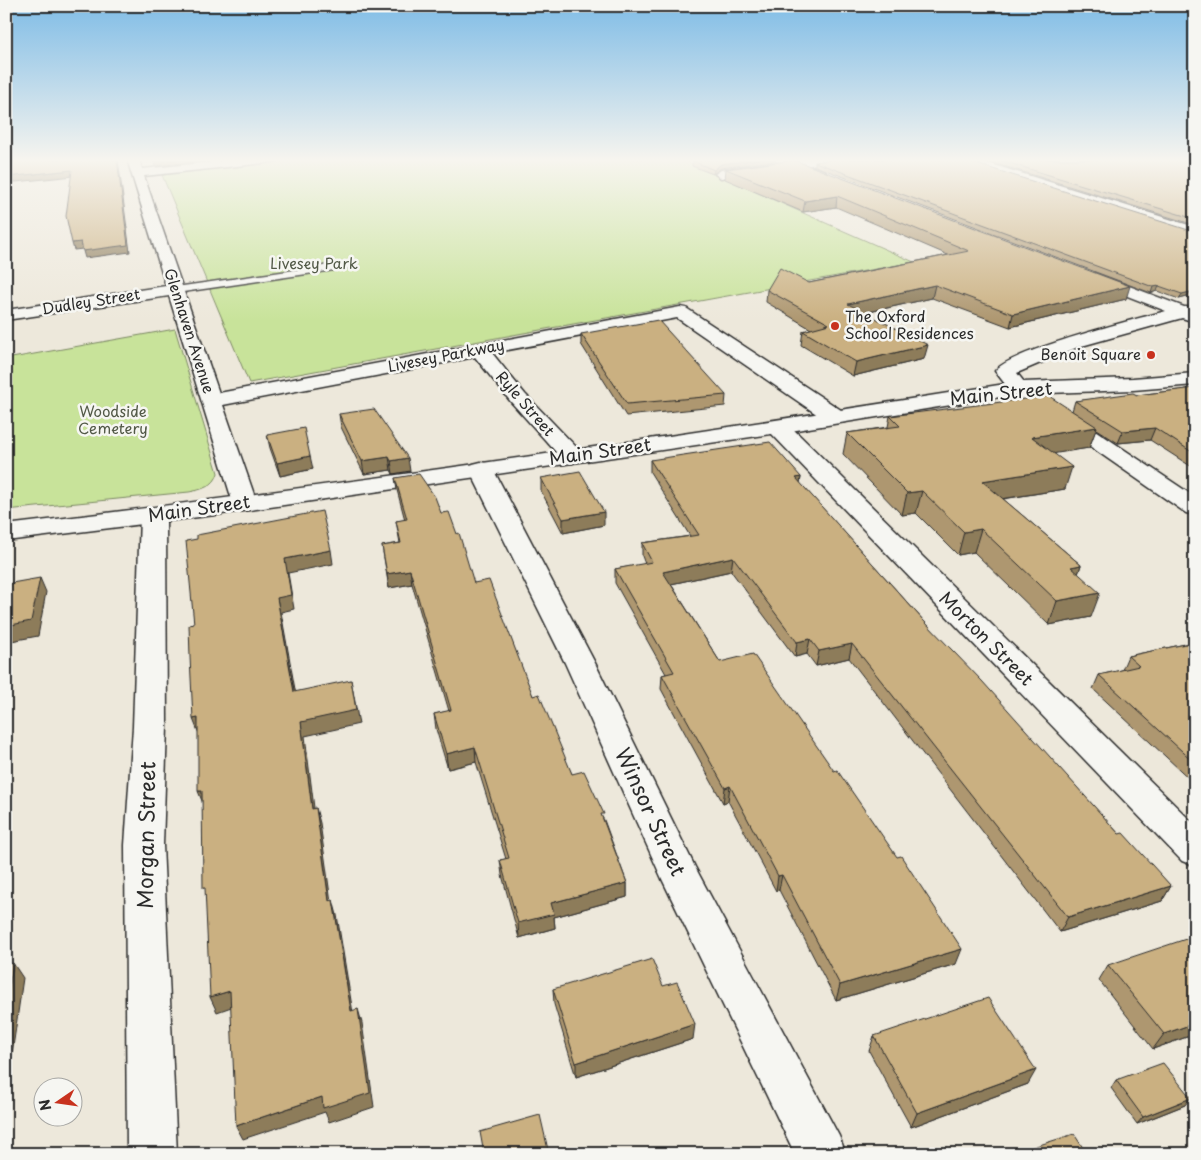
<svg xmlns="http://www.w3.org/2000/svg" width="1201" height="1160" viewBox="0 0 1201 1160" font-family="'Playpen Sans',sans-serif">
	<rect width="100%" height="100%" fill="#ede8db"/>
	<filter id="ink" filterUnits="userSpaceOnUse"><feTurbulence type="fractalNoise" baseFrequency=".02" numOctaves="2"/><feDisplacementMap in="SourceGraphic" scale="10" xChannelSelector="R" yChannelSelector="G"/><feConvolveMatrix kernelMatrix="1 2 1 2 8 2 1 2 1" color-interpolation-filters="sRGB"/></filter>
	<g filter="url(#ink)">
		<g fill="#c8e39a" stroke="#7a8762">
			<polygon points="307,159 681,159 914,262 249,383 162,175"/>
			<path d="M175,329l43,144c-3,13 -17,17 -29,19l-183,18v-151z"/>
		</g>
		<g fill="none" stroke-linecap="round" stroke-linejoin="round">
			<g stroke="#2b2b2b" stroke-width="3">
				<polygon id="lane" points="351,262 356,265 355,267 176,293 170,290 176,287"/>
			</g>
			<g stroke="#2b2b2b" stroke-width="3">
				<g id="street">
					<polygon points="127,159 139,159 142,169 241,159 279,159 273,162 144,176 219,393 680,307 686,308 844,412 847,417 844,422 836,423 828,422 677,318 492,353 525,394 580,451 583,456 580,461 572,463 564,461 511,402 475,357 223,405 257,503 254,508 245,510 236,508 233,503 169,296 6,320 6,310 166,286"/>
					<polygon points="806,159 837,159 831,162 721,178 715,174 721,170"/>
					<polygon points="957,159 975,159 1195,227 1195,236 959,161"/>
					<polygon points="1019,382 1026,384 1195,497 1195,515 1186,513 1012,392 1009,388 1012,384"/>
					<polygon points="778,421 786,422 1195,825 1195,866 1182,861 770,432 767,427 770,422"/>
					<polygon points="481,462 489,464 493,469 595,663 695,867 839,1136 846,1154 795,1154 662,879 565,663 469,469 473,464"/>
					<polygon points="153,508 162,511 166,516 167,727 163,845 177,1154 127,1154 125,845 133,727 140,516 144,511"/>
				</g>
			</g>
			<g stroke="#2b2b2b" stroke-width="3">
				<g id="secondary">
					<polygon points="774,159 790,159 825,171 827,174 825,177 817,177 776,161"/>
					<path d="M1095,273l89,34h10l1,15 -13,-4 -104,29 -61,26 7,9 109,-4 62,-5v12l-62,5 -114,4 -241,39 -563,82 -209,26v-16c334,-39 667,-88 999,-141l-10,-13c14,-20 141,-52 171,-60l-77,-30 -2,-3 2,-3z"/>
				</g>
			</g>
			<use href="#lane" fill="#f6f6f2" fill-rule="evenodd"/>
			<use href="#street" fill="#f6f6f2" fill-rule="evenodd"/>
			<use href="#secondary" fill="#f6f6f2" fill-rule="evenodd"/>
		</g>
		<g fill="#ae976f" stroke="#2b2b2b">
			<polygon points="689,159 774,159 774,161 721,168 713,174 692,166 693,161 694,161"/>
			<polygon points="981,159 1195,159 1195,225"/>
			<polygon points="794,160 1126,299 1010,327 932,298 865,313 924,359 853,376 801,345 803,331 811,329 766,302 767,290 809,283 948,255 836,207 803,212 725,179 726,169"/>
			<polygon points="815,162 1195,232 1195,301 1187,297 1179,299 1157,291 1151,293 815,166"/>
			<polygon points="581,334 726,395 725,406 626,416 581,344"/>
			<polygon points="1195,388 1195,469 1150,440 1118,443 1096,429 1089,448 1054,453 1065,489 1003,499 1081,565 1078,574 1091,617 1049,625 974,552 958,555 916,513 902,515 843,454 847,433 888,427 890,416 1072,411 1075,401 1137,395"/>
			<polygon points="339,414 410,471 393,474 391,470 364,474 341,427"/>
			<polygon points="267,435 313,469 280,476 270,448"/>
			<polygon points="650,460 801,477 800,483 923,620 1119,834 1171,886 1162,901 1060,932 849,658 816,666 807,654 795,657 731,571 671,584 720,662 956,964 836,1000 779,890 776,891 728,801 723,803 661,689 662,675 666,674 615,583 615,569 645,564 642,556 642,543 690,536 650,472"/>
			<polygon points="395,478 441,513 474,583 533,696 572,774 604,820 627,883 627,897 554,917 555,928 519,938 502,875 500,860 506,859 476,762 448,769 436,729 434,714 449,711 412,584 389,588 382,546 400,543 396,521 405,520 397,490"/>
			<polygon points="541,478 604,525 563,533 541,491"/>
			<polygon points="1195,642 1195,784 1093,689 1099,675 1122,670 1128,656"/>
			<polygon points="1108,965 1195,1034 1153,1049 1099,980"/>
			<polygon points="663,986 693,1039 576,1077 554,1004 553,989"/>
			<polygon points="874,1036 1028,1084 911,1127 869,1051"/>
			<polygon points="1116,1080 1185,1105 1137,1124 1111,1088"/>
		</g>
		<g fill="#8d7b5a" stroke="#2b2b2b">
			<polygon points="117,159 118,159 130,252 85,258 83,251"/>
			<polygon points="184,159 225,159 155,166 154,162"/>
			<polygon points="759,159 774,159 774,161 721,168 713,174 714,170 721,164"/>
			<polygon points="72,170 74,176 6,183 6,177"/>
			<polygon points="837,196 836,207 803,212 805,201"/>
			<polygon points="81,242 83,249 74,250 72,243"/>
			<polygon points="935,285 932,298 846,317 848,304"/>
			<polygon points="1130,286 1126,299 1010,327 1013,314"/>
			<polygon points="1159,286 1157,291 1151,293 1153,287"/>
			<polygon points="1190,292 1187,297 1179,299 1182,294"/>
			<polygon points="928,345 924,359 853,376 856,362"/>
			<polygon points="1097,427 1089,448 1026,458 1032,437"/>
			<polygon points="1155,428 1150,440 1118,443 1123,431"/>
			<polygon points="310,456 313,469 280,476 277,463"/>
			<polygon points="389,457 391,470 364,474 362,461"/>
			<polygon points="408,458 410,471 393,474 391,461"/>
			<polygon points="1072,467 1065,489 976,503 982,481"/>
			<polygon points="801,477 799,490 796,478"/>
			<polygon points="922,491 916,513 902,515 907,493"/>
			<polygon points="604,512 604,525 563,533 563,519"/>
			<polygon points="981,529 974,552 958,555 964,532"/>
			<polygon points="331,550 333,564 288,573 294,609 281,612 298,706 294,692 277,598 285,559"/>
			<polygon points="733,557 731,571 662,586 663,572"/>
			<polygon points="1081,565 1073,589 1071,567"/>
			<polygon points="410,570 412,584 389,588 387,574"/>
			<polygon points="40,578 46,592 38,636 6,642 6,626"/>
			<polygon points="1100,593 1091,617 1049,625 1057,601"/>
			<polygon points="810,639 807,654 795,657 797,642"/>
			<polygon points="852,644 849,658 816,666 819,651"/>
			<polygon points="351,680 359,724 305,736 316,824 312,809 301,722"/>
			<polygon points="198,718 199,734 193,719"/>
			<polygon points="475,747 476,762 448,769 446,754"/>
			<polygon points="730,786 728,801 723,803 725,788"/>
			<polygon points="198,791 202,791 204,806"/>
			<polygon points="316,808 320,823 333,916 329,901"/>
			<polygon points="782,875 779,890 776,891 778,876"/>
			<polygon points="627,883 627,897 554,917 555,928 519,938 518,923 551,903"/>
			<polygon points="1171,886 1162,901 1060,932 1068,917"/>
			<polygon points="333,900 337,915 355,1025 351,1011"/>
			<polygon points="962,949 956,964 836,1000 840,985"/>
			<polygon points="13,963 23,978 11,1061 6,1062 6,1006"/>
			<polygon points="230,991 237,1005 217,1012 210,997"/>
			<polygon points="358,1009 362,1023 374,1107 329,1122 325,1112 243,1139 236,1126 322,1097"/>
			<polygon points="1195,1023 1195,1034 1153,1049 1164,1034"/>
			<polygon points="695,1024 693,1039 576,1077 576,1063"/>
			<polygon points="1036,1070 1028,1084 911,1127 917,1113"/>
			<polygon points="1191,1098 1185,1105 1137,1124 1143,1117"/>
		</g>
		<g fill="#cab081" stroke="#2b2b2b">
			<polygon points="6,159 117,159 128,245 83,251 81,242 72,243 66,216 72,170 6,177"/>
			<polygon points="154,159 184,159 154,162"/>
			<polygon points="698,159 759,159 721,164 714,170 693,161 701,160"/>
			<polygon points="833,159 961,159 1195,232 1195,294 1190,292 1182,294 1159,286 1153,287 815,162"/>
			<polygon points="996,159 1195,159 1195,219"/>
			<polygon points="794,160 1130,286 1013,314 935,285 848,304 928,345 856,362 803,331 829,324 767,290 780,268 809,283 969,251 837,196 805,201 726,169"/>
			<polygon points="658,320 726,395 627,404 581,334"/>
			<polygon points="1195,388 1195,454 1155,428 1123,431 1075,401 1133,393 1137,395"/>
			<polygon points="1049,396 1097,427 1032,437 1072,467 982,481 1081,565 1071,567 1100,593 1057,601 981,529 964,532 922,491 907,493 847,433 900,426 890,416"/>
			<polygon points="374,409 408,458 391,461 389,457 362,461 339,414"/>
			<polygon points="304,428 310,456 277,463 267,435"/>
			<polygon points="770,442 801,477 796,478 923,620 982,681 1119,834 1123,833 1171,886 1068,917 852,644 819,651 810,639 797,642 733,557 663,572 720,662 753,654 834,771 837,770 897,857 901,856 962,949 840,985 782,875 778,876 730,786 725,788 662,675 674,672 615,569 652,562 642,543 699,535 650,460"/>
			<polygon points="580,471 604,512 563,519 541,478"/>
			<polygon points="419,474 435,497 441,513 449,512 457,534 459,533 474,583 489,580 533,696 539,694 572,774 584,771 604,814 601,814 627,883 551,903 554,914 518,923 500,860 509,858 475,747 446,754 434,714 451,710 410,570 387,574 382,546 401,543 396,521 407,519 395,478"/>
			<polygon points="322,511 331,550 285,559 291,595 277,598 294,692 351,680 356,710 301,722 312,809 316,808 329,901 333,900 351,1011 358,1009 370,1093 323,1108 322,1097 236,1126 230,991 210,997 205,888 203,888 202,791 198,791 198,718 193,719 190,657 189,625 194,624 186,541 197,539 197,535"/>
			<polygon points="40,578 31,621 6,626 6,584"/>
			<polygon points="1195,642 1195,763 1099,675 1139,666 1128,656"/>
			<polygon points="1195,936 1195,1023 1164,1034 1108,965"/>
			<polygon points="652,959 663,986 677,982 695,1024 576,1063 553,989"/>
			<polygon points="13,963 6,1006 6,965"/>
			<polygon points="988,998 1036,1070 917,1113 874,1036"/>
			<polygon points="1163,1063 1191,1098 1143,1117 1116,1080"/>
			<polygon points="540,1115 549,1154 484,1154 480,1132"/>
			<polygon points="1074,1134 1087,1154 1011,1154"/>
			<polygon points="378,1151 378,1154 369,1154"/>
		</g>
	</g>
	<linearGradient id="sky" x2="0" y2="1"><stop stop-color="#7fbce6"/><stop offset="0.5" stop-color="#f7f5ef"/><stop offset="1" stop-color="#f7f5ef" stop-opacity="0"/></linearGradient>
	<rect width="1201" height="321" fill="url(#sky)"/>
	<g fill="#c8321e" stroke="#f6f6f2" stroke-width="2">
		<circle cx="835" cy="326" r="5"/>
		<circle cx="1151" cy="355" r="5"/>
	</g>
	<g text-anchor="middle" stroke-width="5" stroke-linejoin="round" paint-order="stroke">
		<g font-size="15" fill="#525947" stroke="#f6f6f2">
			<text x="314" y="269">Livesey Park</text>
			<text x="113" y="417">Woodside<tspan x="113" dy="17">Cemetery</tspan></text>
		</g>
		<g font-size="15" fill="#2b2b2b" stroke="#f6f6f2">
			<text transform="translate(91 302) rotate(-9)" y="5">Dudley Street</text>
			<text transform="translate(189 331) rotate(72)" y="5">Glenhaven Avenue</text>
			<text transform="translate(446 356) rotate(-11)" y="5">Livesey Parkway</text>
			<text transform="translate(525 404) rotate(49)" y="5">Ryle Street</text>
		</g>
		<g font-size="15" fill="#2b2b2b" stroke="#f6f6f2" text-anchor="start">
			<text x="845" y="322">The Oxford<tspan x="845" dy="17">School Residences</tspan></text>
			<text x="1141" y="360" text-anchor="end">Benoit Square</text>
		</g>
		<g font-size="18" fill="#2b2b2b" stroke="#f6f6f2">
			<text transform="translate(1001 394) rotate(-6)" y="6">Main Street</text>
			<text transform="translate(600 452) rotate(-8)" y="6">Main Street</text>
			<text transform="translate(199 509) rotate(-8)" y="6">Main Street</text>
			<text transform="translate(986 639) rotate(45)" y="6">Morton Street</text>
		</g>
		<g font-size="21" fill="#2b2b2b" stroke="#f6f6f2">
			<text transform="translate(650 812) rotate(65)" y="7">Winsor Street</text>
			<text transform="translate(147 835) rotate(-89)" y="7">Morgan Street</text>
		</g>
	</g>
	<rect width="1201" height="1160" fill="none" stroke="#f6f6f2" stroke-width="25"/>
	<rect x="12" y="12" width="1176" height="1135" fill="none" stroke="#2b2b2b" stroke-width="2" filter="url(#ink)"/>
	<g transform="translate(58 1102) rotate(257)"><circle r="24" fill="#f6f6f2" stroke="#a5a5a2"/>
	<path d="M0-4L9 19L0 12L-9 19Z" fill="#c8321e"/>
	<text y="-8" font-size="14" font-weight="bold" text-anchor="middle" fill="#2b2b2b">N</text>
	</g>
</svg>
